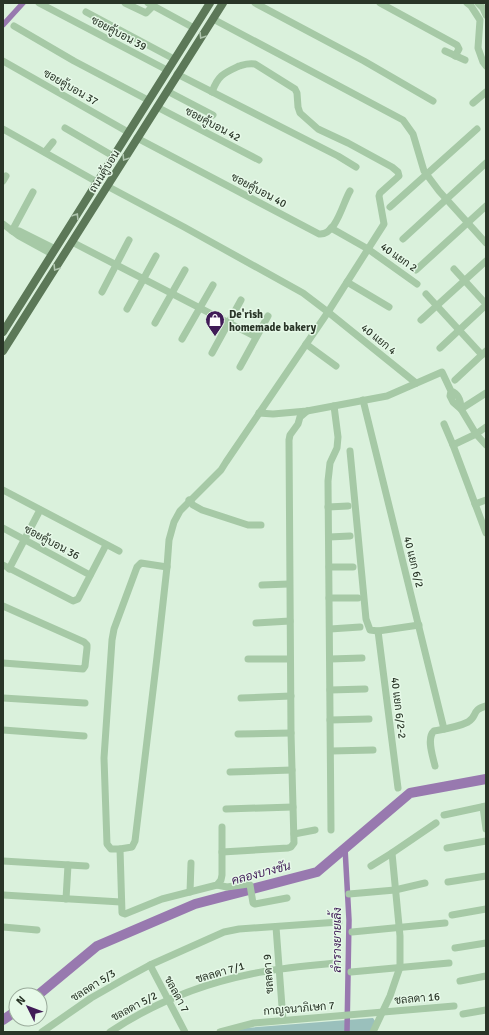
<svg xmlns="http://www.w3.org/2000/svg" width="489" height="1035" viewBox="0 0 489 1035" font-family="Signika,Sarabun,sans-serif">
	<rect width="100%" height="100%" fill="#daf1dc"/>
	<polygon fill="#9ac0bc" points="373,1018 375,1021 371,1032 224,1032 233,1029"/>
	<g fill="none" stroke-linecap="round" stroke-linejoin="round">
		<g stroke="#9879af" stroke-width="5.5">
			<polyline points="3,25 23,3"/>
			<polyline points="345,848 349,920 347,1032"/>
		</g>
		<g stroke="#9879af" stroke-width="10">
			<polyline points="38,995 97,946 195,904 317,872 410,793 486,779"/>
			<polyline points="3,1020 16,1011"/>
		</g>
		<g stroke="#a6c9a6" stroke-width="7">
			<polyline points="39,3 167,70"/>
			<polyline points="125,3 146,13 153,6"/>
			<polyline points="148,3 194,28"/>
			<polyline points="255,3 364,61 433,101"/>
			<polyline points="380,3 457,45 459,49 455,56"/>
			<polyline points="467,3 471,6 480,20 478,48 483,62 486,66"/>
			<polyline points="478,3 483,8 486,15"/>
			<polyline points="86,12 174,59"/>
			<polyline points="213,19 403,120 413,134 424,171 439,191 486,243"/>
			<polyline points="14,26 74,61 148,100"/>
			<polyline points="445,51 465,60"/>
			<polyline points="3,61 128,132"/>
			<polyline points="177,74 338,156 356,167"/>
			<polyline points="167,91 213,115"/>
			<path d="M212,92c6,-17 12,-19 27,-26 7,-2 9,-3 16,-2l40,25 2,4 1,14 2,6 18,16 30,14 44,24 6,5 1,4 -19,17 -1,3 5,28 -56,88 -102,150 -5,8 -41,41 -6,11 -5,18 -2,27 -10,90 -22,184 -3,6 -12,2 2,64 3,1 37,-15 55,-14 4,-5 1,-5v-48"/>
			<polyline points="473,103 486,92"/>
			<polyline points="157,107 259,160"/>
			<polyline points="65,128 113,156"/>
			<polyline points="3,129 97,182"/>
			<path d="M137,138l182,96c17,2 24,-32 31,-43"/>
			<polyline points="45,152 53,142"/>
			<polyline points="3,181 6,176"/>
			<polyline points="107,186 184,227 303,293 328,312 416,383"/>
			<polyline points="390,207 477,129"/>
			<polyline points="3,224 19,236 52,254"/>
			<polyline points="331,228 368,249 417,284"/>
			<polyline points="12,231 33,192"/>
			<polyline points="19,231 55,249"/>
			<polyline points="403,239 486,163"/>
			<polyline points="72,242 256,337"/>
			<polyline points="454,269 486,304"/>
			<polyline points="416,270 486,206"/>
			<polyline points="347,282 389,307"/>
			<polyline points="102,292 129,240"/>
			<polyline points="426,294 482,355"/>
			<polyline points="127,309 156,256"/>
			<polyline points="421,320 486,261"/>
			<polyline points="155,323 185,270"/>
			<polyline points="182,339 213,285"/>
			<polyline points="306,344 336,366"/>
			<polyline points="440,348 486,305"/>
			<polyline points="212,353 241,300"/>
			<polyline points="240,367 268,316"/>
			<polyline points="455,380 486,351"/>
			<polyline points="486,393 461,409 476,434 486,445"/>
			<polyline points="363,400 444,729"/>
			<path d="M259,413l14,1 34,-3 80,-15 55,-24 9,19 -1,5 3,6 8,7c0,-9 -2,-15 -10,-18"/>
			<polyline points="444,424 453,445 486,533"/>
			<polyline points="453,445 476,434 486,427"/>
			<polyline points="350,451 366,619 370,630 378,631 419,625"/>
			<polyline points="3,490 119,551"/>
			<polyline points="189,500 193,505 202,510 248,525 261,525"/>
			<polyline points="475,504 486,500"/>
			<polyline points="328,507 348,506"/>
			<polyline points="3,528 90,575"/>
			<polyline points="329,537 350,536"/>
			<polyline points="3,565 73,601 78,599 106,545"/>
			<polyline points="329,567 353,567"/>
			<polyline points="9,569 40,510"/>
			<polyline points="262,585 289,584"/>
			<polyline points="329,598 358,598"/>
			<polyline points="3,606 84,642 87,645 87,648 85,666 83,669 3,663"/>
			<polyline points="256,623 290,621"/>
			<polyline points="330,629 360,627"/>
			<polyline points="378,631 398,788"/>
			<polyline points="248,659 290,659"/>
			<polyline points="330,659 362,658"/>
			<polyline points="330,690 365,689"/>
			<polyline points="3,698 85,703"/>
			<polyline points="241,698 291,696"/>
			<polyline points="330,720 369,719"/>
			<polyline points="3,730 84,736"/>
			<polyline points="238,734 291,733"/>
			<polyline points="331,751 373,750"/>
			<path d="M435,766c-2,-9 -9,-28 -1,-35 11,-2 24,-4 34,-9 10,-6 3,-12 18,-16"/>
			<polyline points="230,772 292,770"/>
			<polyline points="483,807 486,829"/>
			<polyline points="226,809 293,807"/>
			<polyline points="444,815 486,806"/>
			<polyline points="331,830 328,481 330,463 337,448 338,437 334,406"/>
			<polyline points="294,834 315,830"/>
			<polyline points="447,848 486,841"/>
			<polyline points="120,849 111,849 107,844 104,758 112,640 114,629 137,567 141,563 167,567"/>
			<polyline points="222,852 288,848 291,847 294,843 291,733 289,440 290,435 298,424 300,417 307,411"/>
			<polyline points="3,861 86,866"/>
			<polyline points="371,866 392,853"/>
			<polyline points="448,882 486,876"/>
			<polyline points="217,885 227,887 248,884 250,885 253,903 255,904 287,898"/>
			<polyline points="190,892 191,863"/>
			<polyline points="349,894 395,890 425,883"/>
			<polyline points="3,895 121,902"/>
			<polyline points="66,899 68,865"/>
			<polyline points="452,915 486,909"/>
			<polyline points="3,927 37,930"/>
			<polyline points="276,927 283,1020"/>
			<polyline points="352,932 445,923"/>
			<polyline points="455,948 486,943"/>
			<polyline points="150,965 185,1032"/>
			<polyline points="351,972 449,963"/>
			<polyline points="460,981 486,976"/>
			<polyline points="463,1014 486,1010"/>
			<polyline points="42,1032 91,998 126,978 150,965 224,932 239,929 339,922"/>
			<path d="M110,1032c42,-28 92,-48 141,-58 28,-6 57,-8 85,-11"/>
			<polyline points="220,1032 254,1023 454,1006"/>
			<polyline points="373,1032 390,996 400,967 400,936 392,853 436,823"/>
		</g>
		<g stroke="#5c7858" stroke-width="8">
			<polyline points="3,332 210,3"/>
			<polyline points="3,351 223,3"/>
		</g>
	</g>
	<defs><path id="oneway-chevron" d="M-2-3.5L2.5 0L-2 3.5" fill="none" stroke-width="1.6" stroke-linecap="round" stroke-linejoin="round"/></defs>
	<g stroke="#afc5ae">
		<use href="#oneway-chevron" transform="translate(202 36) rotate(122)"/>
		<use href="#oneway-chevron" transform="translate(125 158) rotate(122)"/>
		<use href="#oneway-chevron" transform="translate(76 216) rotate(-58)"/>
		<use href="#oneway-chevron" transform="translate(56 268) rotate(122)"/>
	</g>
	<defs>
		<g id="shop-pin" transform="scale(1)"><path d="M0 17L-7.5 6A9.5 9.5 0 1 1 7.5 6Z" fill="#401c57" stroke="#e6f9e8"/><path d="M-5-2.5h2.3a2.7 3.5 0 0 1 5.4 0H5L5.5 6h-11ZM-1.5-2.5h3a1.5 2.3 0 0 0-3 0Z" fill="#fff"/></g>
	</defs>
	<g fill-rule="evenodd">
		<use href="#shop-pin" x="215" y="320"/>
	</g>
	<g text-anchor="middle" stroke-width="3" stroke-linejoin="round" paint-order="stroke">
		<g font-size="11" fill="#293527" stroke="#e6f9e8">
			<text transform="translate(119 33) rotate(28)" y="4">ซอยคู้บอน 39</text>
			<text transform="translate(71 87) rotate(30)" y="4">ซอยคู้บอน 37</text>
			<text transform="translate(213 124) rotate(28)" y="4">ซอยคู้บอน 42</text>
			<text transform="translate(104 171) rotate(-58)" y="4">ถนนคู้บอน</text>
			<text transform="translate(259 190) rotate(28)" y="4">ซอยคู้บอน 40</text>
			<text transform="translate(399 257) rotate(35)" y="4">40 แยก 2</text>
			<text transform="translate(379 339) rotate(39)" y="4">40 แยก 4</text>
			<text transform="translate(52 542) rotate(28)" y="4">ซอยคู้บอน 36</text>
			<text transform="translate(414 562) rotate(76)" y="4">40 แยก 6/2</text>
			<text transform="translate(399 708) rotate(83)" y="4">40 แยก 6/2-2</text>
			<text transform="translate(220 972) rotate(-16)" y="4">ชลลดา 7/1</text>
			<text transform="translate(268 974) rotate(-94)" y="4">ชลลดา 9</text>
			<text transform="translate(93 985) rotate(-32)" y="4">ชลลดา 5/3</text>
			<text transform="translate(177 994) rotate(62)" y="4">ชลลดา 7</text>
			<text transform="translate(417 998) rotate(-5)" y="4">ชลลดา 16</text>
			<text transform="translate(134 1006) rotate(-28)" y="4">ชลลดา 5/2</text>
			<text transform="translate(299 1008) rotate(-5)" y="4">กาญจนาภิเษก 7</text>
		</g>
		<g font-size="11" font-weight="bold" fill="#293527" stroke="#e6f9e8" text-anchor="start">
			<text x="229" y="318">De'rish<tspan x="229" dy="13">homemade bakery</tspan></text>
		</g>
		<g font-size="12" font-style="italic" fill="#401c57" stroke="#e6f9e8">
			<text transform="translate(261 873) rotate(-15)" y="4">คลองบางชัน</text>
			<text transform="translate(337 940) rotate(-90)" y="4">ลำรางยายเลิ้ง</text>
		</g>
	</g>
	<rect width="489" height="1035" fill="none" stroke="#293527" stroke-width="8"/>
	<g transform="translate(28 1007) rotate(312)"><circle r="19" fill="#e6f9e8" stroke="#9aab9b"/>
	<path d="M0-3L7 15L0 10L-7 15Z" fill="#401c57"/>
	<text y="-6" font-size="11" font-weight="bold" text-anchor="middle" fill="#293527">N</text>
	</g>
</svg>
